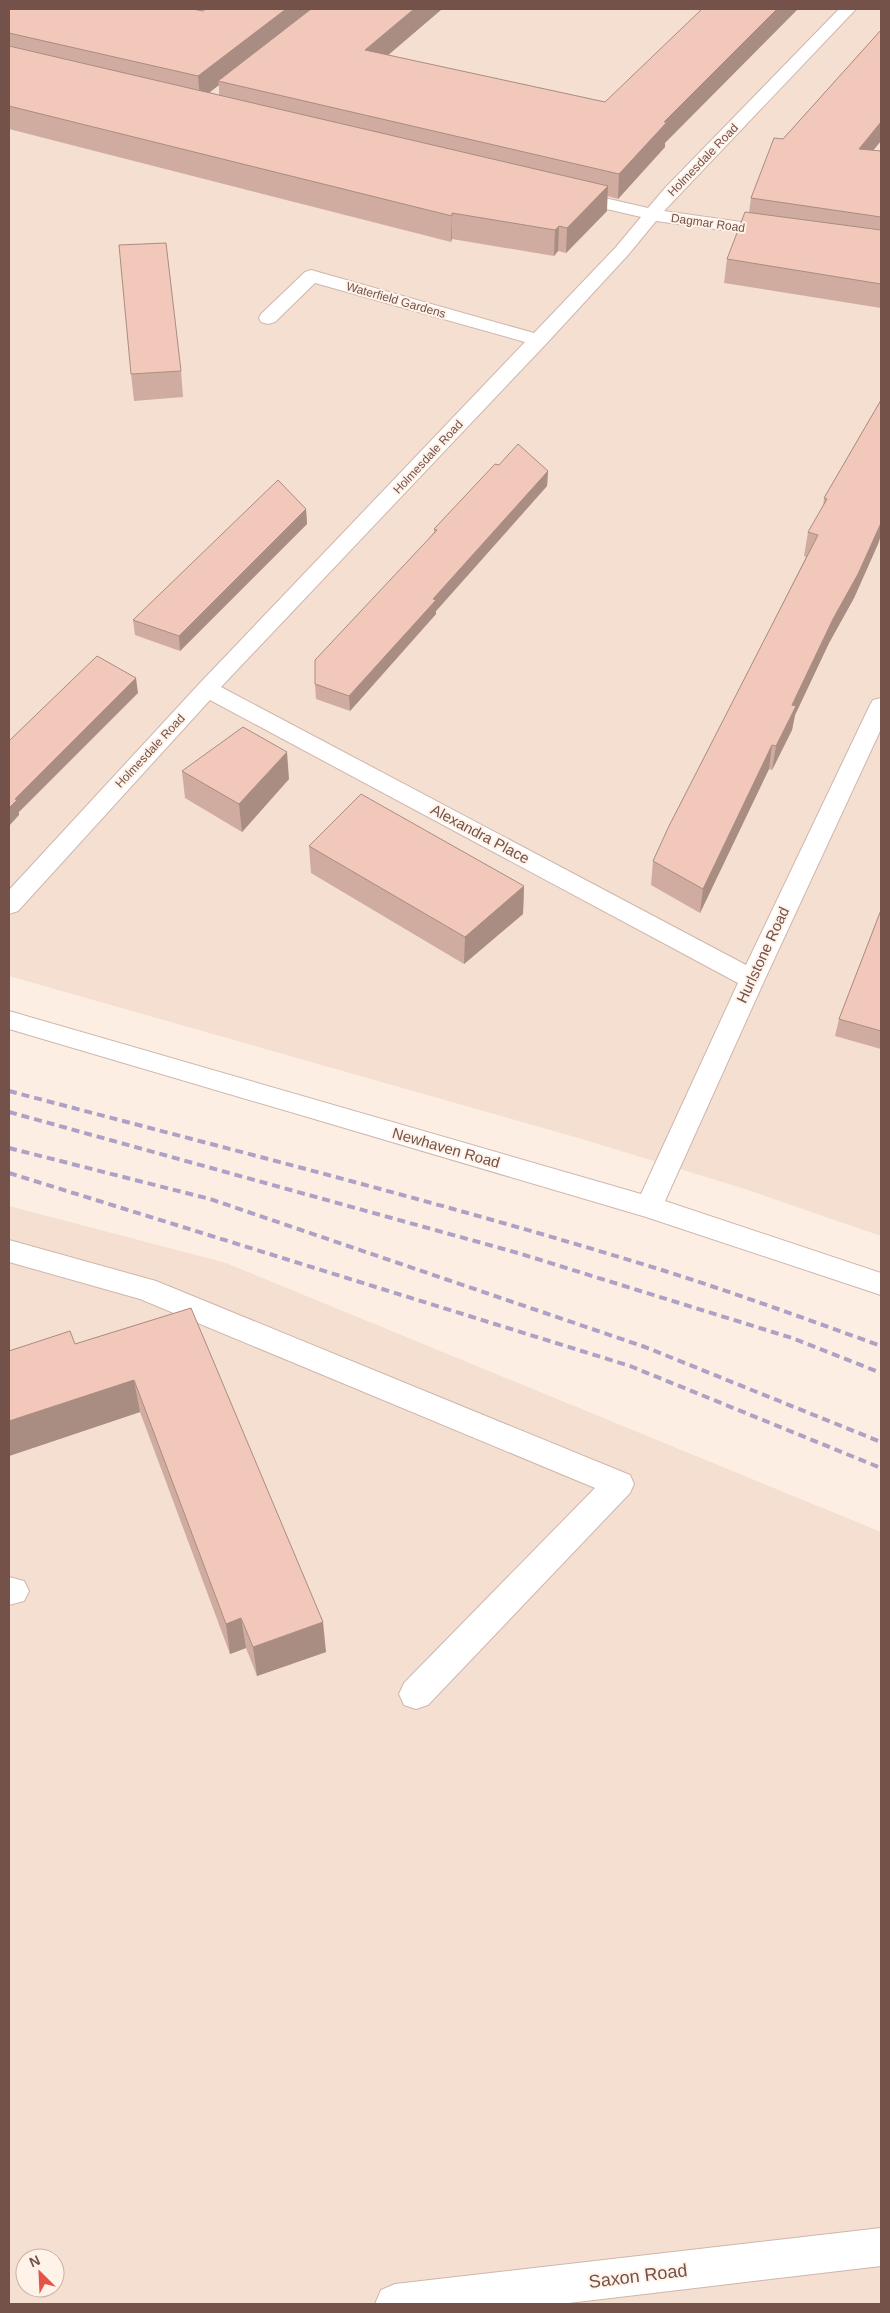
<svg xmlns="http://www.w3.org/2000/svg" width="890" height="2313" viewBox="0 0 890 2313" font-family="Arial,sans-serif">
	<rect width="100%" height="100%" fill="#fceee3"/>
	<g fill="#f4dfd1" fill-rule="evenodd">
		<polygon points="9,9 881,9 881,1236 742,1188 582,1139 9,976"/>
		<path d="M9,1206l217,57 655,269v772h-872zM25,2258h30v30h-30z"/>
	</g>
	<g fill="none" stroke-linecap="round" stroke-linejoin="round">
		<g stroke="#cfb6ac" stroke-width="2">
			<polygon id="service" points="9,1240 156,1281 630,1475 634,1484 630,1493 428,1705 416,1709 404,1705 399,1694 404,1683 595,1488 140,1299 9,1262"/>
		</g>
		<g stroke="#cfb6ac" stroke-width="2">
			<g id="minor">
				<polygon points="839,9 856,9 664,211 776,227 782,228 785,232 782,236 776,237 656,221 628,255 546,344 221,687 746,965 870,705 873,700 881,698 881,729 765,979 665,1201 881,1273 881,1295 646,1217 9,1029 9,1011 641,1194 738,983 210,700 18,911 9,914 9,890 199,684 525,342 315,283 275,322 268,324 261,322 259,318 261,314 305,272 311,270 534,333 616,247 641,217 564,199 561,195 564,191 570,190 648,208 665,188"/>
				<polygon points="9,1577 24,1581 29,1591 24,1601 9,1605"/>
				<polygon points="881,2228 881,2266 560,2304 375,2304 381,2290 395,2284"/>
			</g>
		</g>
		<use href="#service" fill="#fff" fill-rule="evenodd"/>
		<use href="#minor" fill="#fff" fill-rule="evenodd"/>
		<g stroke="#afa1c5" stroke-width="4" stroke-dasharray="8 5" stroke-linecap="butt">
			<path d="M9,1091c219,58 440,113 656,180 73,23 144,49 216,75"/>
			<polyline points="9,1112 518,1253 792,1338 881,1373"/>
			<polyline points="9,1148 210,1199 645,1347 881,1442"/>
			<polyline points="9,1173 630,1366 881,1468"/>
		</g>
	</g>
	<g fill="#d0aca0" fill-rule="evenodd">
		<path d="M9,9l194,2 239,-2 -54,46 277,88v4l-47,52 -11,-3v15l-41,42 -8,-2 -4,5 -102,-17 -1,3 -442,-113zM219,85v10l-10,-3z"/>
		<polygon points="881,30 881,141 873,150 881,151 881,308 724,283 727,259 749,212 751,198 783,139"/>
		<polygon points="181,371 183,397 134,401 131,374"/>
		<polygon points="881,400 881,535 878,544 854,598 829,643 795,715 792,730 772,770 769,769 700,913 651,885 653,861 806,557 804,556 808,532 823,507 824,498"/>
		<polygon points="499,465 548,471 547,486 436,611 436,614 350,711 316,699 315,684 434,532 434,529"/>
		<polygon points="306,509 307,524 180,651 135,635 133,620"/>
		<polygon points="182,771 289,779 242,832 185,798"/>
		<polygon points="309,846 524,886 523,914 464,964 311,873"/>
		<polygon points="881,910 881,1049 835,1036 839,1019"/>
		<polygon points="191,1308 326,1652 257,1676 246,1648 230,1654 140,1412 9,1456 9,1351 75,1344"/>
	</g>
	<g fill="#a98c82">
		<polygon points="286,9 318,9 218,81 219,85 200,100 198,76"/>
		<polygon points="414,9 442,9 366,74 365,50"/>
		<polygon points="777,9 798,9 665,143 665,147 618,199 619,174 664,122"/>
		<polygon points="881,122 881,141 856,171 859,149"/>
		<polygon points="608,186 607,211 566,253 567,228"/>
		<polygon points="452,213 452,239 451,242 452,216"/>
		<polygon points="559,226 558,251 554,256 555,230"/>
		<polygon points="548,471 547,486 436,611 436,614 350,711 349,696 433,599"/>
		<polygon points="306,509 307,524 180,651 179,636"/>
		<polygon points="881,519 881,535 878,544 854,598 829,643 795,715 792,730 772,770 776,746 792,705"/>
		<polygon points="136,678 138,693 19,812 19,815 9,826 9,808 15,799"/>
		<polygon points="772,745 769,769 700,913 703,889"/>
		<polygon points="287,752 289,779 242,832 239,804"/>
		<polygon points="524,886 523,914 464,964 465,937"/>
		<polygon points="134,1380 140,1412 9,1456 9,1421"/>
		<polygon points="241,1618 246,1648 230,1654 226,1624"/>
		<polygon points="323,1622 326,1652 257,1676 253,1647"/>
	</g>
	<g fill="#f2c8ba" stroke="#a98c82">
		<polygon points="9,9 192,9 203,11 206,9 286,9 198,76 9,33"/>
		<polygon points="311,9 414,9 365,50 605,102 702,9 777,9 664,122 667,122 619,174 218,81"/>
		<polygon points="881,30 881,122 859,149 881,151 881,217 751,198 774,138 783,139"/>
		<polygon points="9,46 608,186 567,228 559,226 555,230 452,213 452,216 9,106"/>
		<polygon points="745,212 881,230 881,284 727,259"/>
		<polygon points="166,243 181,371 131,374 119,245"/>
		<polygon points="881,400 881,523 858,574 833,619 792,705 796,706 776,746 772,745 703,889 653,861 669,826 818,535 808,532 827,499 824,498"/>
		<polygon points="518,444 548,471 433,599 436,600 349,696 315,684 315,660 437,530 434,529 495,464 499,465"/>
		<polygon points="278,480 306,509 179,636 133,620"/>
		<polygon points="97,656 136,678 15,799 17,800 9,808 9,741"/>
		<polygon points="243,727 287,752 239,804 182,771"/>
		<polygon points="361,794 524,886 465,937 309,846"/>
		<polygon points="881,910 881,1031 839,1019"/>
		<polygon points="191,1308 323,1622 253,1647 241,1618 226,1624 134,1380 9,1421 9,1351 70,1331 75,1344"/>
	</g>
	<g text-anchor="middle" stroke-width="4" stroke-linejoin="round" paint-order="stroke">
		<g font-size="12" fill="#745149" stroke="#fff3e9">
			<text transform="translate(703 160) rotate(-46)" y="4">Holmesdale Road</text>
			<text transform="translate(708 223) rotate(8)" y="4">Dagmar Road</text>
			<text transform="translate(396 300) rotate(16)" y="4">Waterfield Gardens</text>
			<text transform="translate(428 457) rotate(-47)" y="4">Holmesdale Road</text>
			<text transform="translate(150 751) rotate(-47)" y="4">Holmesdale Road</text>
		</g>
		<g font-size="15" fill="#745149" stroke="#fff3e9">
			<text transform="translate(480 834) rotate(28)" y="5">Alexandra Place</text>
			<text transform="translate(763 955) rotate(-65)" y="5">Hurlstone Road</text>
			<text transform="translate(446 1148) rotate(16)" y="5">Newhaven Road</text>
		</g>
		<g font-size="18" fill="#745149" stroke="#fff3e9">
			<text transform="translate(638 2276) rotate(-7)" y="6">Saxon Road</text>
		</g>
	</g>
	<rect width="890" height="2313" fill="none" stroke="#745149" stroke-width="20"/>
	<g transform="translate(40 2273) rotate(336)"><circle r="24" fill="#fff3e9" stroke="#c7b2a9"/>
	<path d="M0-4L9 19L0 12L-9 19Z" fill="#e75247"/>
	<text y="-8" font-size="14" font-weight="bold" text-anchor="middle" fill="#745149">N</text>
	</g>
</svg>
